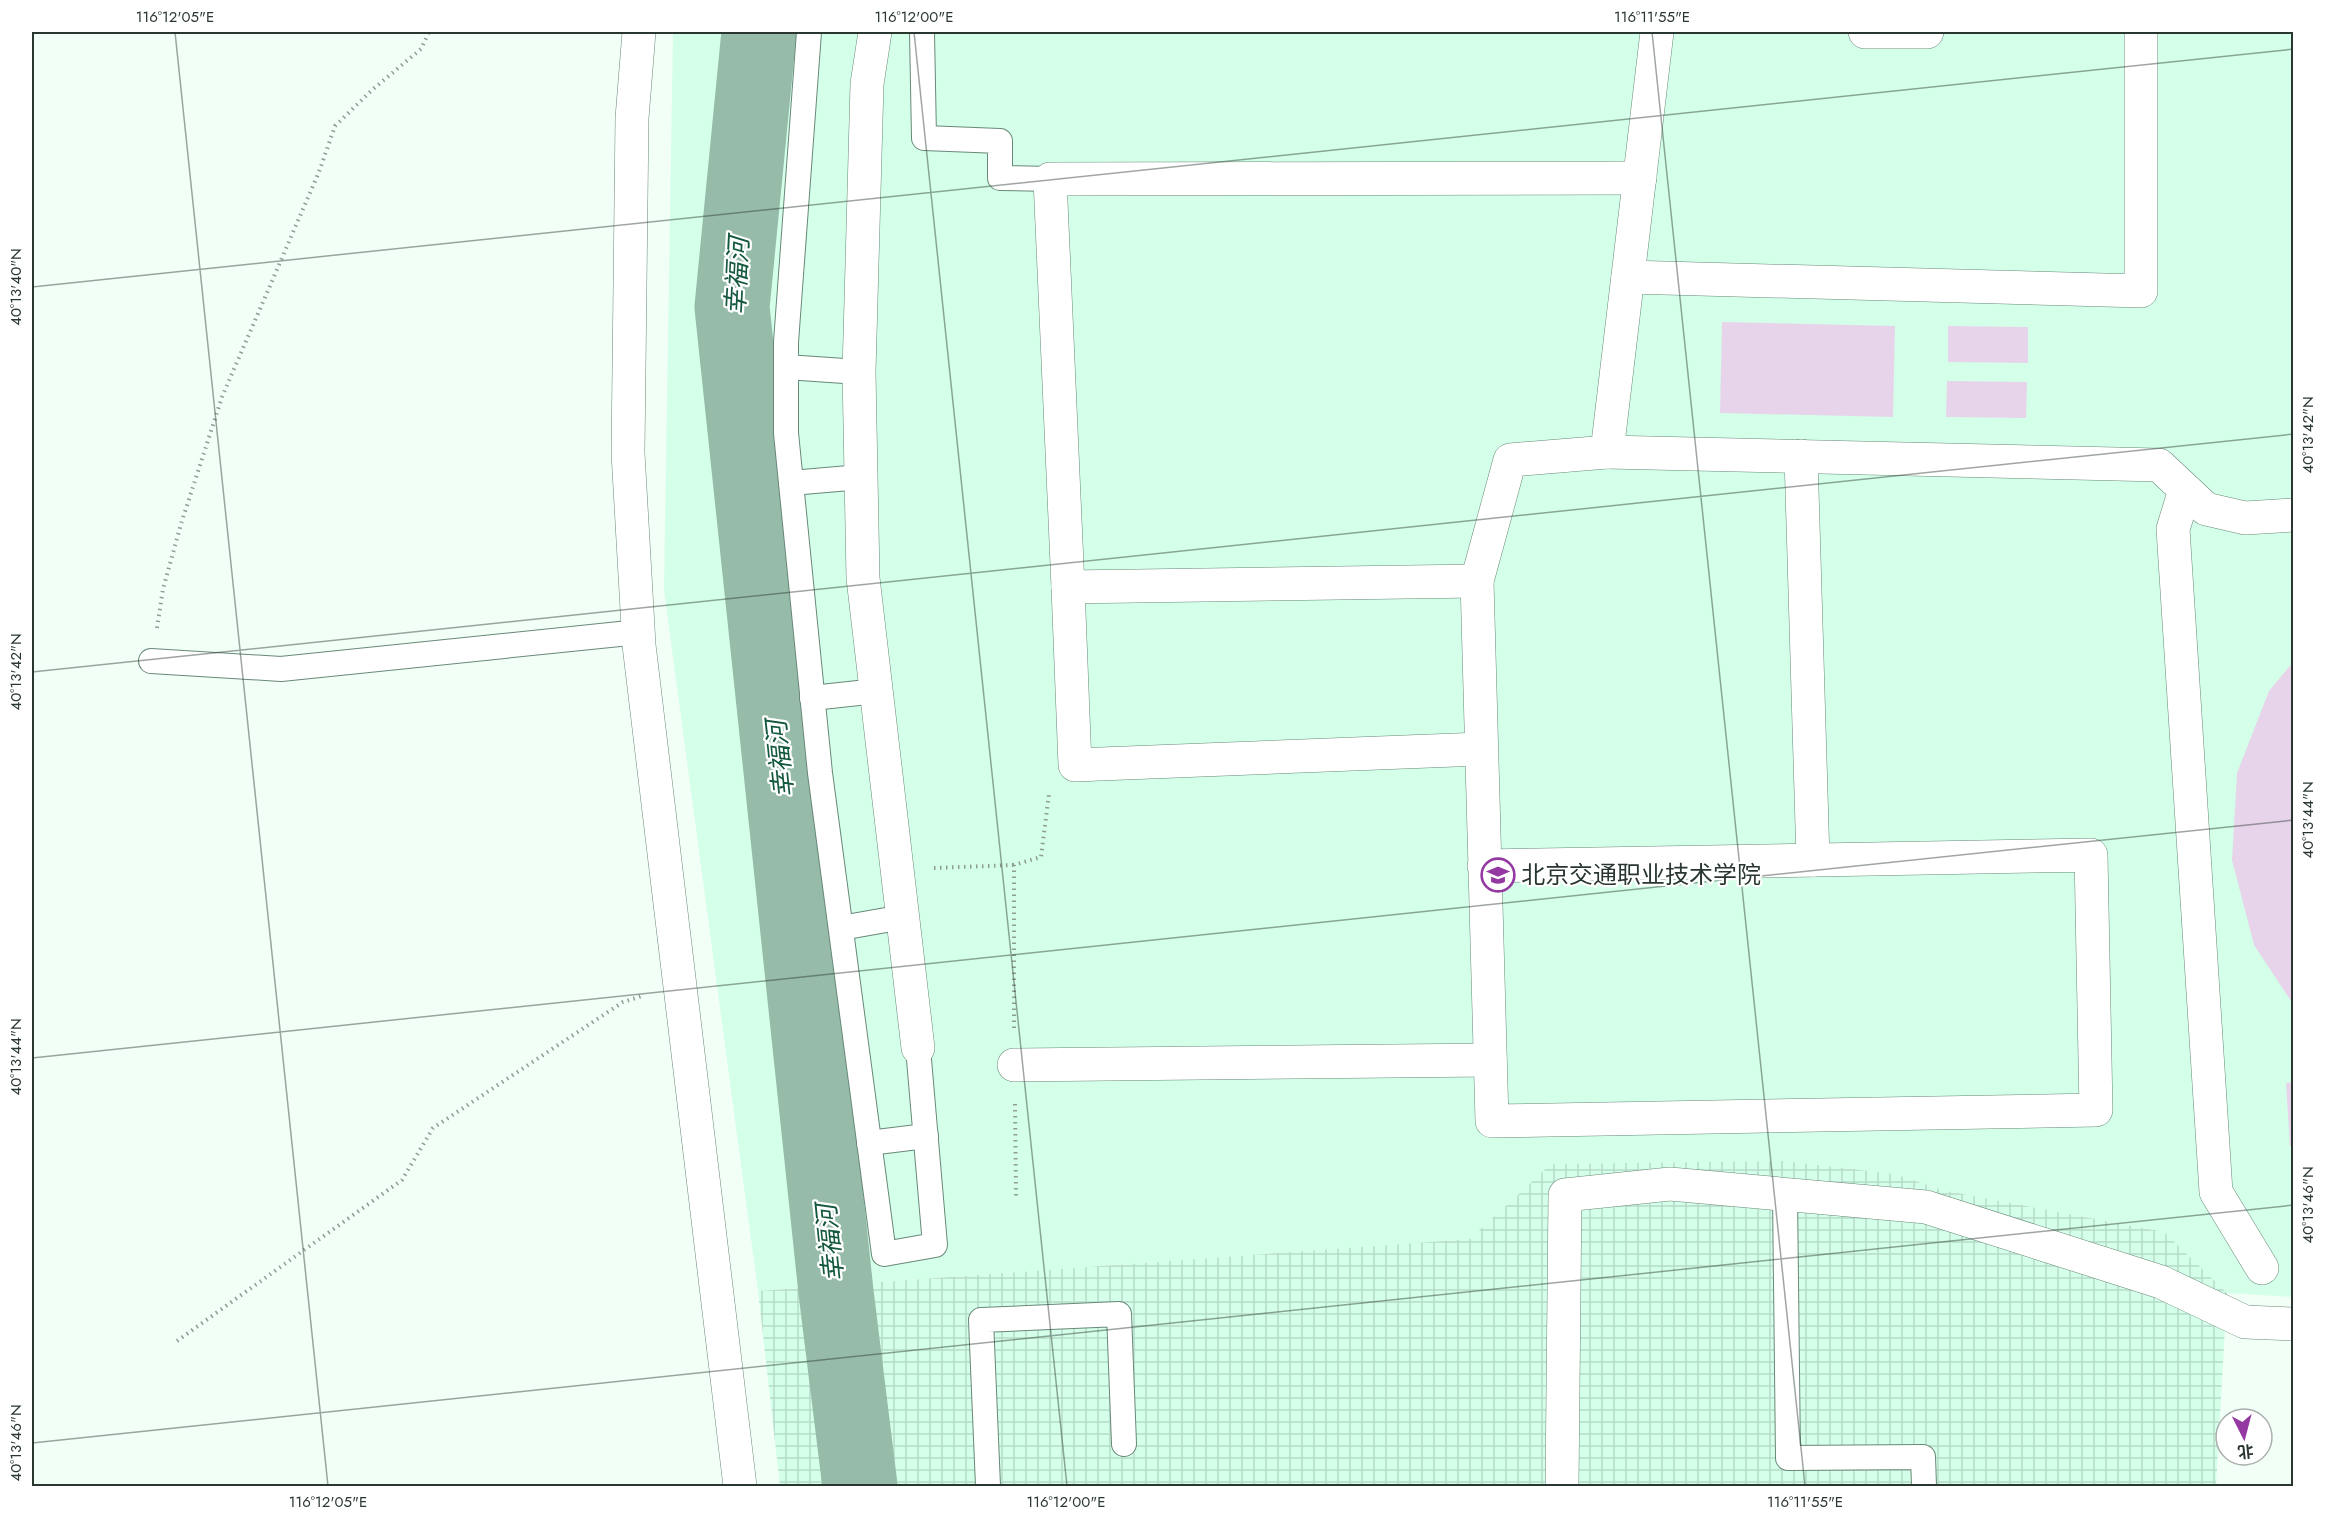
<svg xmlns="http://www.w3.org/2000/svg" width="2325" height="1518" viewBox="0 0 2325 1518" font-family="Jost,'Noto Sans SC',sans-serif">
	<defs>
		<pattern id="industrial-grid" width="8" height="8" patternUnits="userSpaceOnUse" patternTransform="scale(1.5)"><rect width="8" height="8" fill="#d4ffe9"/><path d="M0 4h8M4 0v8" fill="none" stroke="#b6dbc8"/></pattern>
	</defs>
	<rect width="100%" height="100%" fill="#f1fff7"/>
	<polygon fill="#d4ffe9" points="673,32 2293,32 2293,1297 2227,1293 2164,1232 1942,1190 1895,1174 1784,1161 1551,1164 1470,1239 758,1291 664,590"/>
	<polygon fill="url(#industrial-grid)" points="1784,1161 1895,1174 1942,1190 2164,1232 2227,1293 2216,1486 780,1486 758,1291 1470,1239 1551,1164"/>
	<g fill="#e7d4ea">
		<polygon points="1722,322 1895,326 1893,417 1720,413"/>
		<polygon points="1948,326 2028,327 2028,363 1948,362"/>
		<polygon points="1947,381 2027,382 2026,418 1946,417"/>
		<polygon points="2293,662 2294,817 2291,831 2294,875 2293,1004 2254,945 2232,860 2237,773 2269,691"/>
		<polygon points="2293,1082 2293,1146 2290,1146 2286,1083"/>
	</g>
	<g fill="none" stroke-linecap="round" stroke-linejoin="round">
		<polyline stroke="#96bca9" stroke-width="75" points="759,32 732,307 836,1292 860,1486"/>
		<g stroke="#698879" stroke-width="26">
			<g id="lane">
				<polyline points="809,32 786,342 786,433 820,773 884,1254 935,1245 918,1048"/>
				<polyline points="922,32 924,138 1000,141 1000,178 1050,179"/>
				<polyline points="786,367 859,372"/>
				<polyline points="791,483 861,477"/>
				<polyline points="151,661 281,669 639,632"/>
				<polyline points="812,698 877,691"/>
				<polyline points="841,928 903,917"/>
				<polyline points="869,1143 926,1136"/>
				<polyline points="1785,1194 1788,1458 1923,1457 1924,1486"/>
				<polyline points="988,1486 981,1320 1119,1314 1124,1444"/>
			</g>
		</g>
		<g stroke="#698879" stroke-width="34">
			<g id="street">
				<polyline points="639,32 632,118 628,453 639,645 740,1486"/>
				<polyline points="875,32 867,84 859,372 863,578 918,1048"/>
				<polyline points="1865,32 1927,32"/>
				<polyline points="1628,277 2141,291 2141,32"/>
				<polyline points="1607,452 2159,465 2206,509 2245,518 2294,515"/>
				<polyline points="1801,456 1813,860"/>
				<polyline points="2185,490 2173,529 2216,1192 2262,1268"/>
				<polyline points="1477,581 1068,587 1050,179 1640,178"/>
				<polyline points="1068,587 1075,765 1481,749"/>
				<polyline points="1484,866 2091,855 2096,1110 1492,1121 1477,581 1510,460 1607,452 1657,32"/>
				<polyline points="1014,1065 1490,1060"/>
				<polyline points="1562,1486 1565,1195 1670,1184 1926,1207 2161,1282 2245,1322 2294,1324"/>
			</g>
		</g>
		<g stroke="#8f9d96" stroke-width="4" stroke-dasharray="1.5 4.5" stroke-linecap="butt">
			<polyline points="157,628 163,589 181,524 222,397 319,172 335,126 372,90 421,49 429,32"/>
			<polyline points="934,868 1014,865"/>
			<polyline points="1014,1028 1014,865 1041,857 1049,794"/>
			<polyline points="1015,1104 1016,1196"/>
			<polyline points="177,1341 402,1180 433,1128 623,1002 642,996"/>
		</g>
		<use href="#lane" stroke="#fff" stroke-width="24"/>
		<use href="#street" stroke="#fff" stroke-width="33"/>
	</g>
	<path fill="none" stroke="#2a3731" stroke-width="1.5" stroke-opacity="0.45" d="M175,32l153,1454M914,32l153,1454M1652,32l153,1454M32,287l2262,-238M32,672l2262,-238M32,1058l2262,-238M32,1443l2262,-238"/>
	<defs>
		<g id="university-ring" transform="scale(1.725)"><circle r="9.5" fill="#fff" stroke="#9438a2" stroke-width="1.5"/><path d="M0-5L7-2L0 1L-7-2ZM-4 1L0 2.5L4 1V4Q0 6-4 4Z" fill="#9438a2"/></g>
	</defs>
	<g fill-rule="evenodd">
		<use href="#university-ring" x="1498" y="875"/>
	</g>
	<g text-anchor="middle" stroke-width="4.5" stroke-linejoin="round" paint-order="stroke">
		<g font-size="24" fill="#2a3731" stroke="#fff" text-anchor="start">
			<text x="1521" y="883">北京交通职业技术学院</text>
		</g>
		<g font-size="26" font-style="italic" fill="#14583e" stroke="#fff">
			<text transform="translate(737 276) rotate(-87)" y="9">幸福河</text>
			<text transform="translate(780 759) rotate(-96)" y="9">幸福河</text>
			<text transform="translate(830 1243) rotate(-96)" y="9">幸福河</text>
		</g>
	</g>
	<rect width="2325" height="1518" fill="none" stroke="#ffffff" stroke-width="66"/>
	<g transform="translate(2244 1437) rotate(174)"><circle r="28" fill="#ffffff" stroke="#aaafad" stroke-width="1.5"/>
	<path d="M0-4.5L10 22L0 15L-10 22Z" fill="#9438a2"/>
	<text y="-9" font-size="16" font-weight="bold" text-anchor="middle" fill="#2a3731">北</text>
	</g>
	<rect x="33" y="33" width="2259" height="1452" fill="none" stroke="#2a3731" stroke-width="2"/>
	<g font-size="15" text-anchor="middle" fill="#2a3731">
		<text x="175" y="22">116°12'05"E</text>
		<text x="914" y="22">116°12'00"E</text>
		<text x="1652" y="22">116°11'55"E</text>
		<text transform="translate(16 287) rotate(-90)" y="5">40°13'40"N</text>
		<text transform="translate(2308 435) rotate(-90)" y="5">40°13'42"N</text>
		<text transform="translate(16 672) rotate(-90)" y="5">40°13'42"N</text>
		<text transform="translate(2308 820) rotate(-90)" y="5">40°13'44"N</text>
		<text transform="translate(16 1057) rotate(-90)" y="5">40°13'44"N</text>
		<text transform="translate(2308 1205) rotate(-90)" y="5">40°13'46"N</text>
		<text transform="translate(16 1443) rotate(-90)" y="5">40°13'46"N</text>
		<text x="328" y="1507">116°12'05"E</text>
		<text x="1066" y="1507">116°12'00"E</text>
		<text x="1805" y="1507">116°11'55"E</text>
	</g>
</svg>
